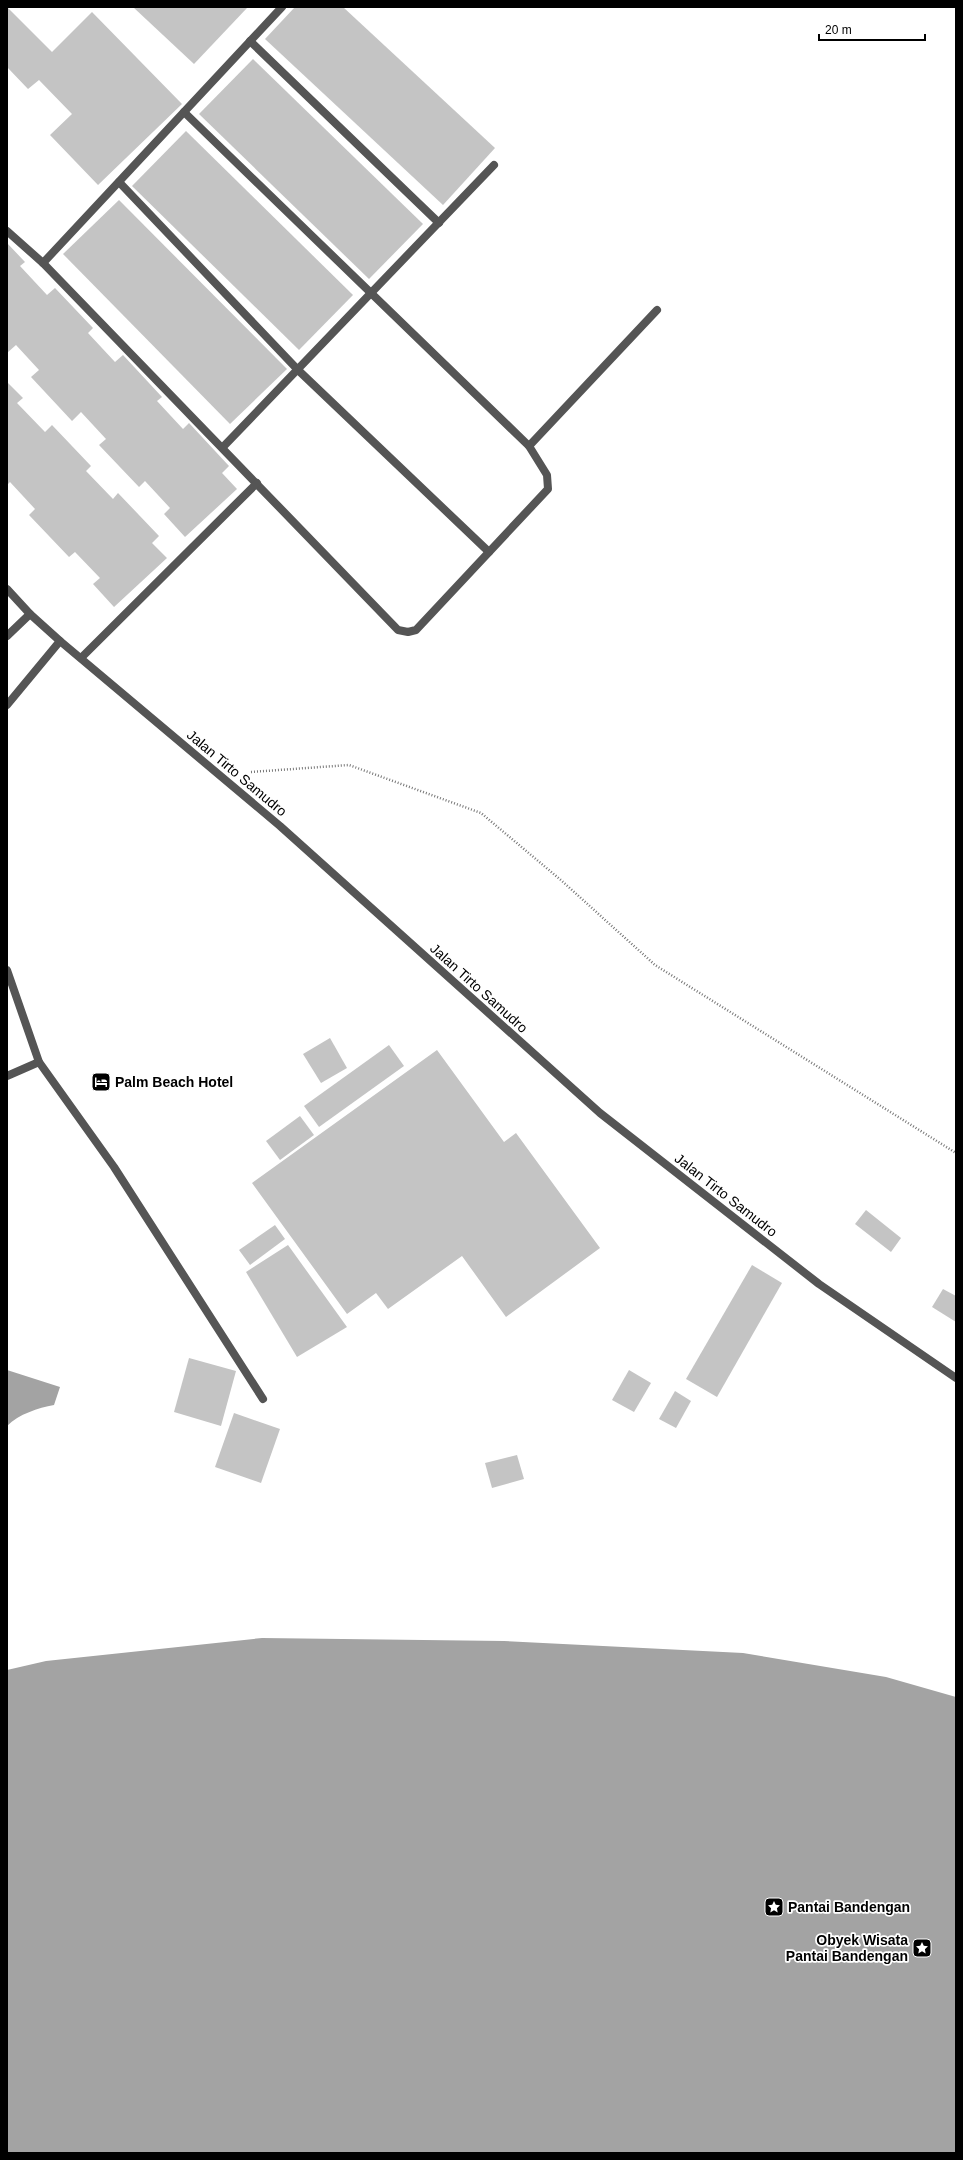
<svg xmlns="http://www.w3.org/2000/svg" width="963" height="2160" viewBox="0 0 963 2160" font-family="Arial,sans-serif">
	<rect width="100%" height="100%" fill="#fff"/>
	<g fill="#a3a3a3">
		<path d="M7,1370l53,17 -6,18c-16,3 -35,9 -47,21z"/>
		<polygon points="262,1638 504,1641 743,1653 886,1677 956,1697 956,2153 7,2153 7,1670 46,1661"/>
	</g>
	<g fill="#c4c4c4">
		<polygon points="7,7 52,52 92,12 182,104 98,185 50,135 72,114 39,80 28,89 7,67"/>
		<polygon points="133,7 246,7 247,8 194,64"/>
		<polygon points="295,7 343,7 495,148 443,205 265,39"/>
		<polygon points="253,59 423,224 369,279 199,114"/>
		<polygon points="186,131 353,295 299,350 132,186"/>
		<polygon points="119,200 287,369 230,424 63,254"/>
		<polygon points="7,243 25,262 20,266 47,295 55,288 93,328 88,333 115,362 123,355 162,397 157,401 183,429 189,423 229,466 222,473 237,489 185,537 164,514 170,508 145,481 139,487 99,445 106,439 81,412 72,421 31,377 39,370 16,345 7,353"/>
		<polygon points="7,382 23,398 17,403 45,432 52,425 91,466 86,471 113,499 118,493 159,536 152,543 167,558 114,607 93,584 100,578 75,552 69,557 29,515 35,509 10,482 7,485"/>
		<polygon points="330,1038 347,1068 321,1083 303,1054"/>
		<polygon points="389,1045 404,1066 319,1127 304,1106"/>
		<polygon points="437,1050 504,1142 516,1133 600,1248 506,1317 462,1256 388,1309 376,1293 347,1314 252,1183"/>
		<polygon points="300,1116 314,1135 280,1160 266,1141"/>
		<polygon points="866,1210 901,1238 891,1252 855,1224"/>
		<polygon points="275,1225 285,1239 250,1265 239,1250"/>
		<polygon points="288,1245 347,1327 297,1357 246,1272"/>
		<polygon points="752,1265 782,1283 717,1397 686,1379"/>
		<polygon points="943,1289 956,1296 956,1322 932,1307"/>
		<polygon points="189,1358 236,1371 221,1426 174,1412"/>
		<polygon points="629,1370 651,1383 634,1412 612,1400"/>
		<polygon points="675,1391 691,1401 676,1428 659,1419"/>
		<polygon points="234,1413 280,1429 261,1483 215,1467"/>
		<polygon points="517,1455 524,1479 492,1488 485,1463"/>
	</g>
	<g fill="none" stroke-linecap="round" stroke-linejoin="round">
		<polyline stroke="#777" stroke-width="2.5" stroke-dasharray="1 2" stroke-linecap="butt" points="251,772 349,765 481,813 562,881 655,965 956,1153"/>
		<g stroke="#555" stroke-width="8">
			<polyline points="250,41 439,223"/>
			<polyline points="184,112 529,446"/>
			<polyline points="119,182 298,370 489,552"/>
			<polyline points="7,231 43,263 398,630 408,632 416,630 548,489 547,475 529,446 657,310"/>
			<polyline points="43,263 282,7"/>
			<polyline points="223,447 494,165"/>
			<polyline points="7,636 30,614"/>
			<polyline points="81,658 257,483"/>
			<polyline points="7,705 60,641"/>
			<polyline points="7,970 39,1062 114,1167 263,1399"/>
			<polyline points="7,1076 39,1062"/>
		</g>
		<polyline stroke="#555" stroke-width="8" points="7,589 30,614 60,641 280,826 600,1113 819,1284 956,1378"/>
	</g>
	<defs>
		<g id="hotel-square" transform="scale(1)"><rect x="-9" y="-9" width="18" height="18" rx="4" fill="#000" stroke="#fff"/><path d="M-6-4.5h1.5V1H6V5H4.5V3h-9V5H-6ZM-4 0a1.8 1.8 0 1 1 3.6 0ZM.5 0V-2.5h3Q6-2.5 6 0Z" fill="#fff"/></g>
		<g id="sight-square" transform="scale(1)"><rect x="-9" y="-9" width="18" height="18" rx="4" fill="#000" stroke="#fff"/><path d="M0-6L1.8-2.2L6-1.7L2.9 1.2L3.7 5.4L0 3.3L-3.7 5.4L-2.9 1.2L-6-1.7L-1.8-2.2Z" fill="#fff"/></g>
	</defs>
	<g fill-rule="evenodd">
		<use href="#hotel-square" x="101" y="1082"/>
		<use href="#sight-square" x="774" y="1907"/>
		<use href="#sight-square" x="922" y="1948"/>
	</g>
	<g text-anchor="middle" stroke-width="3.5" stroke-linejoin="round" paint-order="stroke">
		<g font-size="14" fill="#000" stroke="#fff">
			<text transform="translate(237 773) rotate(40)" y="5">Jalan Tirto Samudro</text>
			<text transform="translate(479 988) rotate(42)" y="5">Jalan Tirto Samudro</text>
			<text transform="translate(726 1195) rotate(38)" y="5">Jalan Tirto Samudro</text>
		</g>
		<g font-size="14" font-weight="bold" fill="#000" stroke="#fff" text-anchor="start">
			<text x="115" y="1087">Palm Beach Hotel</text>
			<text x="788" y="1912">Pantai Bandengan</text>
			<text x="908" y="1945" text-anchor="end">Obyek Wisata<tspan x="908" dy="16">Pantai Bandengan</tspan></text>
		</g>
	</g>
	<rect width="963" height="2160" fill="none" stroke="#000000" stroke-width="16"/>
	<path d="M819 34v6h106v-6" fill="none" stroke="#000000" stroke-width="2"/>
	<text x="825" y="34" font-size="12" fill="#000000" stroke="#ffffff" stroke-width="3" paint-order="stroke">20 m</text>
</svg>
